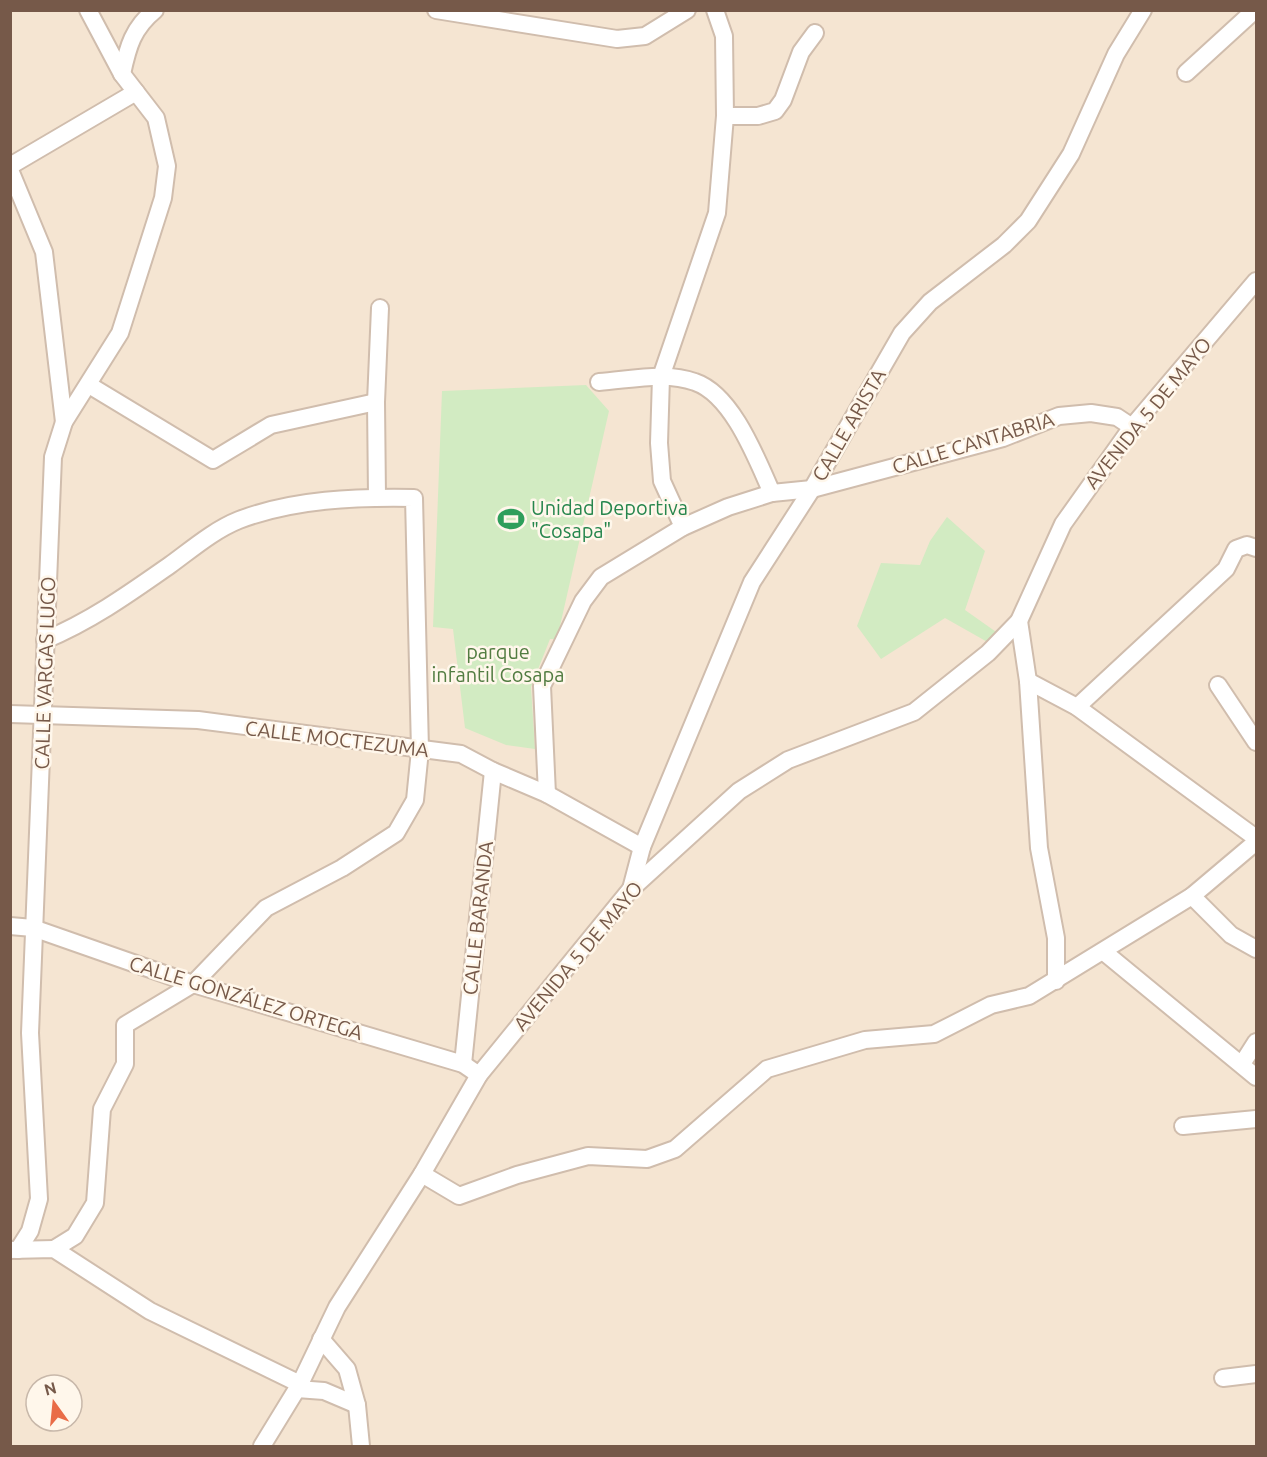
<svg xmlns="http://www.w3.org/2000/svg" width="1267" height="1457" viewBox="0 0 1267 1457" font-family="Ubuntu,sans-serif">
	<rect width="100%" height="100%" fill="#fdf3e4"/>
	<path fill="#f5e5d2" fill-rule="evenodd" d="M10,11h1246v1435h-1245zM36,1385h36v36h-36z"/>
	<g fill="#d2ebc2">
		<polygon points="586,385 609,411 557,639 550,639 531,687 535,749 506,745 465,728 453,629 433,627 442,391"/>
		<polygon points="947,517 985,551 965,610 999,634 991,644 945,618 881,659 857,626 881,563 920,565 930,541"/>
	</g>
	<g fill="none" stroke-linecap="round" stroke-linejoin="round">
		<g stroke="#d0bdad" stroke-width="20">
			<g id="minor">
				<polyline points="436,10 617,39 645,36 687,10"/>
				<polyline points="1186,73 1255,10"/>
				<path d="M122,74c6,-28 11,-46 33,-64"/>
				<polyline points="725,116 758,116 775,111 783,100 801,52 815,33"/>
				<polyline points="10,166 136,92"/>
				<polyline points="10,170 44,252 64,422"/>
				<path d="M599,382c30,-2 67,-11 96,0 38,13 62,78 77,111"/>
				<polyline points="89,385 213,460 271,425 376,402"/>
				<polyline points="377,497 376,402 380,308"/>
				<polyline points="683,527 662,481 659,443 661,377 717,213 725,116 724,36 715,10"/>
				<polyline points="1019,621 1028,681 1039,848 1056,938 1056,981"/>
				<path d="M45,640c46,-19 85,-47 125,-75 22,-16 44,-35 69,-45 55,-21 117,-23 175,-22l6,252 -5,50 -19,33 -54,35 -76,40 -73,76 -68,41v39l-23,45 -7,94 -20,33 -21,13"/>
				<polyline points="1028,681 1077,707 1256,838"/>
				<polyline points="1218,685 1256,742"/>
				<polyline points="1077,707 1226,569 1236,549 1247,545 1256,548"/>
				<polyline points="10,714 198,720 461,754 493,771 547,794 642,847"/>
				<polyline points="547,794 542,686 583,601 601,577 683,527 728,507 772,493 812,489 1003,438 1059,416 1091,413 1117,417 1132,427"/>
				<polyline points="631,889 642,847 752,582 812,489 902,333 930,302 1004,245 1028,221 1071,154 1116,54 1143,10"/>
				<polyline points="1192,896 1231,935 1256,949"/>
				<polyline points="10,926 33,928 193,984 463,1064 479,1075"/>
				<polyline points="1104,952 1256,1077"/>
				<polyline points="463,1064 493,771"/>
				<polyline points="1242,1064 1256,1042"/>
				<polyline points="1183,1126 1256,1119"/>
				<polyline points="422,1174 459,1196 517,1175 588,1156 647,1159 675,1149 767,1069 865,1040 934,1034 991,1005 1029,996 1192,896 1256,842"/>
				<polyline points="10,1250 54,1249 150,1311 300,1384"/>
				<polyline points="18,1250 30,1231 39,1199 30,1033 53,457 64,422 120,333 163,198 167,166 156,118 122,74 88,10"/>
				<polyline points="321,1339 347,1369 357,1405 361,1446"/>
				<polyline points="1223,1378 1256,1374"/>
				<polyline points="297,1389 324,1391 357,1405"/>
				<polyline points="262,1446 300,1384 337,1307 422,1174 479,1075 630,890 739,791 788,760 914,712 988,653 1019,621 1063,524 1132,427 1256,281"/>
			</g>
		</g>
		<use href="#minor" stroke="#fff" stroke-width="16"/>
	</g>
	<defs>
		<g id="stadium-bare" transform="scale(2.07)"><path d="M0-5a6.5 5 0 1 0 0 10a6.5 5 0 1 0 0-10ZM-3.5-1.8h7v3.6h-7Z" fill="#2e9e5b" stroke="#fff7eb" stroke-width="2.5" paint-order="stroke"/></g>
	</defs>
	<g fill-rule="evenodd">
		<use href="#stadium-bare" x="511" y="519"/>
	</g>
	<g text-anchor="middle" stroke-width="5" stroke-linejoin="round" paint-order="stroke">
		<g font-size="20" fill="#765949" stroke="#fff7eb">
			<text transform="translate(1148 413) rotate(-51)" y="7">AVENIDA 5 DE MAYO</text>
			<text transform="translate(849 425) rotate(-60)" y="7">CALLE ARISTA</text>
			<text transform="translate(973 443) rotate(-17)" y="7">CALLE CANTABRIA</text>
			<text transform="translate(45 673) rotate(-88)" y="7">CALLE VARGAS LUGO</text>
			<text transform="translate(337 739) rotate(7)" y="7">CALLE MOCTEZUMA</text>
			<text transform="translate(478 918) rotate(-84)" y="7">CALLE BARANDA</text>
			<text transform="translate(578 956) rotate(-50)" y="7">AVENIDA 5 DE MAYO</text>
			<text transform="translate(246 998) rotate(17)" y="7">CALLE GONZÁLEZ ORTEGA</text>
		</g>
		<g font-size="20" fill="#27864d" stroke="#fff7eb" text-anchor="start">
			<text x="531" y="515">Unidad Deportiva<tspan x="531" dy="23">"Cosapa"</tspan></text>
		</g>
		<g font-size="20" fill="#527c41" stroke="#fff7eb">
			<text x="498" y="659">parque<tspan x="498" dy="23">infantil Cosapa</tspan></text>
		</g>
	</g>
	<rect width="1267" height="1457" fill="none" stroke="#765949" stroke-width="24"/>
	<g transform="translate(54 1403) rotate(345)"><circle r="28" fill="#fff7eb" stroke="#c8b8aa" stroke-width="1.5"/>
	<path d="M0-4.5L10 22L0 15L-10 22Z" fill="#e96c47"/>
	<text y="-9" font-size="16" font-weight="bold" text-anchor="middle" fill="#765949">N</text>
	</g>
</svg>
